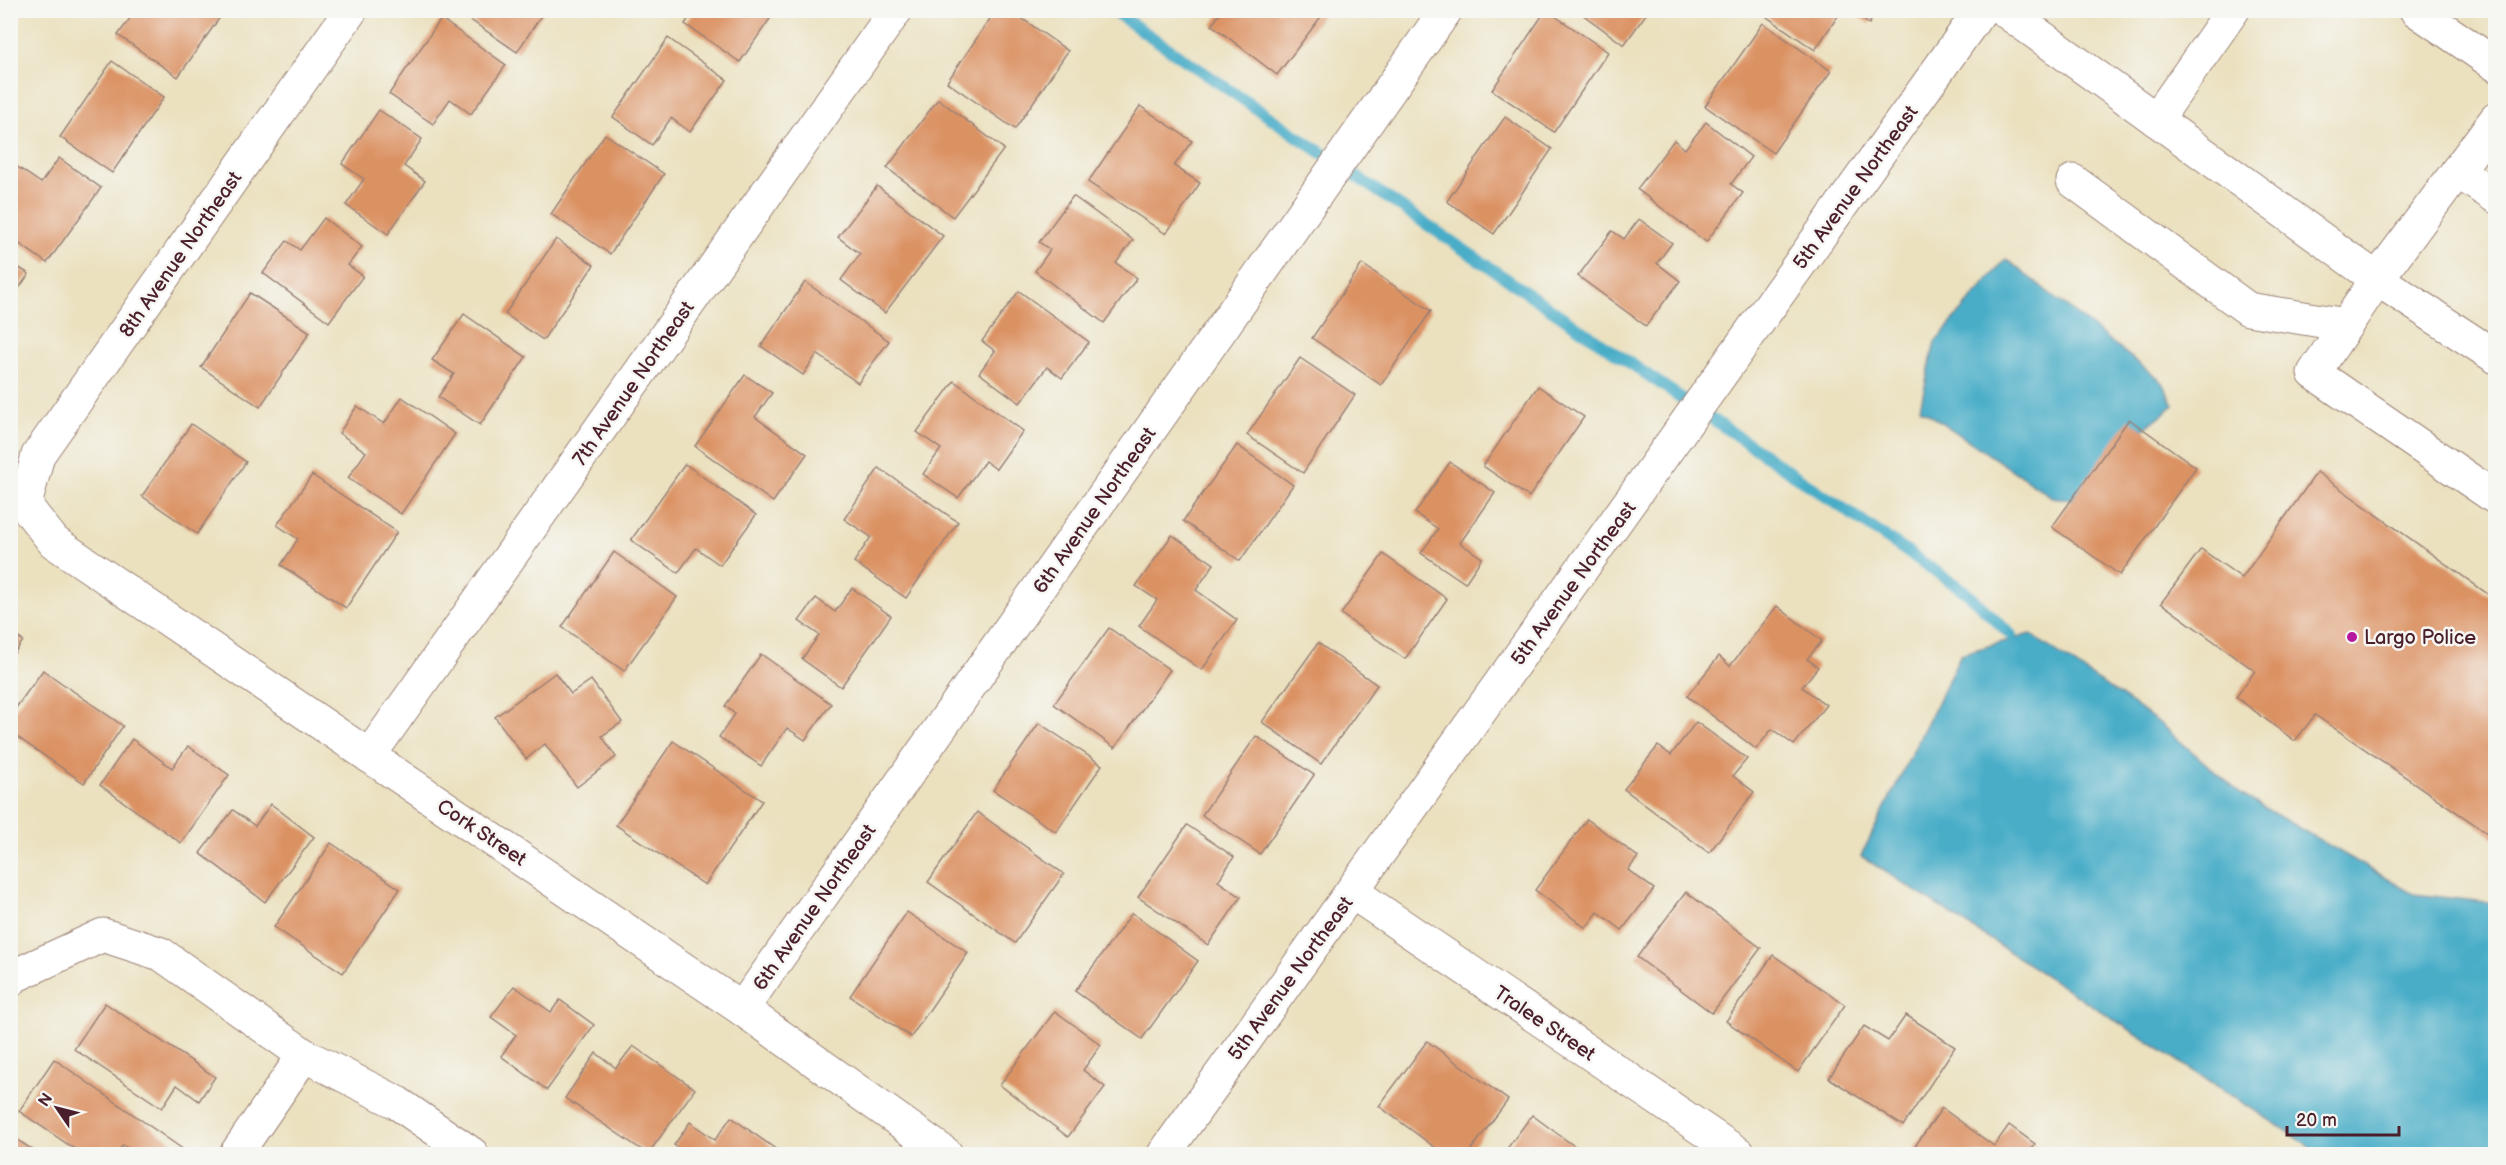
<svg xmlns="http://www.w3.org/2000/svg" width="2506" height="1165" viewBox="0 0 2506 1165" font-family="'Balsamiq Sans',sans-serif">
	<rect width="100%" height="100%" fill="#f6f6f2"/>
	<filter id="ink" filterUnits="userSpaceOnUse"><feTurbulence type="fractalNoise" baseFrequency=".0167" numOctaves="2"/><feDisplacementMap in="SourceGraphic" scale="12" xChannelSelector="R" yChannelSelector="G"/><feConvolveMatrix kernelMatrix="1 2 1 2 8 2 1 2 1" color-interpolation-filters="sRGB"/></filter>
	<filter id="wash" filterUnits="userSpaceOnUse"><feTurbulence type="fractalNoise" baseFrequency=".008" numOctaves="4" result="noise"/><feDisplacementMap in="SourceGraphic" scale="24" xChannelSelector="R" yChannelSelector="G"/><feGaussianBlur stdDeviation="1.35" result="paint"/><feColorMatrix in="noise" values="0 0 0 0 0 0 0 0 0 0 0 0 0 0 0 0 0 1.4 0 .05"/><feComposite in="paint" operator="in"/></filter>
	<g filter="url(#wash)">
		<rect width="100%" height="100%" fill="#ebe1bf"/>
		<g fill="#49adc8" stroke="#4a667a" stroke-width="1.5">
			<polygon points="2006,259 2161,381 2174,405 2112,454 2093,502 2052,497 1920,408 1935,342"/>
			<polygon points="2030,634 2157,721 2242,795 2413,894 2495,903 2495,1154 2322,1154 1861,856 1961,654"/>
		</g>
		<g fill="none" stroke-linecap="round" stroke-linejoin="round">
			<polyline stroke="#49adc8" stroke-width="12" points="1112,10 1966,592 2011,635"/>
		</g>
		<g id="blocks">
			<g fill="#db9264">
				<polygon points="136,10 225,10 178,77 118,35"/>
				<polygon points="456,10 545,10 517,52"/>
				<polygon points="694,10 776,10 740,62 685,24"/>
				<polygon points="996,10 1010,10 1068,51 1015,129 947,82"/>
				<polygon points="1222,10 1326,10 1277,75 1212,25"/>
				<polygon points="1546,10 1608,52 1554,132 1492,90"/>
				<polygon points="1583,10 1649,10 1624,45 1581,13"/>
				<polygon points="1771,10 1842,10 1815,50 1767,17"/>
				<polygon points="1849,10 1878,10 1869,24"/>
				<polygon points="441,19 506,65 471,114 450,99 433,124 389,94"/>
				<polygon points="1763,23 1831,71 1773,153 1705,106"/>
				<polygon points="668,38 727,80 690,132 671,118 652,145 613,117"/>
				<polygon points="112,61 164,97 112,173 60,137"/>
				<polygon points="938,99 1004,149 953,217 887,168"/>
				<polygon points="1140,106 1192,141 1174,166 1200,183 1166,234 1088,182"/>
				<polygon points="379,110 422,139 404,166 425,181 388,234 346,205 364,179 342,164"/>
				<polygon points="1505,117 1552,149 1494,234 1447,201"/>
				<polygon points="1706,122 1751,157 1731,184 1743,193 1706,242 1637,189 1674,140 1685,149"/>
				<polygon points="605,134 664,174 610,254 551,214"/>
				<polygon points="59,158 101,188 47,263 10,237 10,162 41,183"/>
				<polygon points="877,186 943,236 885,313 841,280 860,254 838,237"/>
				<polygon points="1073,196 1133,240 1116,263 1137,278 1104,323 1035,271 1050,250 1039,242"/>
				<polygon points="324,218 362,247 348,265 363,276 329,322 263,273 287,241 300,250"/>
				<polygon points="1639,219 1672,243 1657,263 1680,281 1646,326 1578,276 1612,231 1624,239"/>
				<polygon points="556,239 594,265 543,340 505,314"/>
				<polygon points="10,262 29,274 10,301"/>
				<polygon points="1362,264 1431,311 1381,385 1312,338"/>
				<polygon points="805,282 889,341 858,383 817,354 803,375 761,346"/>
				<polygon points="1019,291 1089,342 1062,378 1047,367 1020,403 979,373 995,351 982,341"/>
				<polygon points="250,293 310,332 260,407 201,367"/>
				<polygon points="464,314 526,357 480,425 438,397 454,374 432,360"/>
				<polygon points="1300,358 1355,395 1303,473 1247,435"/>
				<polygon points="745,375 772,393 755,417 807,454 773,502 695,446"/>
				<polygon points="954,381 1023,431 996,469 985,461 958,498 923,474 941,449 917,432"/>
				<polygon points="1538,386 1584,417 1529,497 1483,466"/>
				<polygon points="402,397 455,434 401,514 348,478 366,452 339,433 357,406 384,424"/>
				<polygon points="2129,419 2196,467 2120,575 2052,527"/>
				<polygon points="191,424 246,462 197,534 142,496"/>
				<polygon points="1237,445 1293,485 1240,561 1183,521"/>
				<polygon points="1450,462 1495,493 1460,543 1482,558 1465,583 1421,553 1438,529 1415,513"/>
				<polygon points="685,464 756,515 720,565 696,548 678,573 631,540"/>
				<polygon points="879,468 958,522 906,598 854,562 871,537 844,519"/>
				<polygon points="2317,472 2496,600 2496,839 2315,715 2295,741 2236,697 2255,671 2161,603 2201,549 2242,578"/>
				<polygon points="312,475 397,532 346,608 281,565 298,539 277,525"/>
				<polygon points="1172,535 1214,564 1196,590 1237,620 1202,670 1139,626 1157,600 1136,586"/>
				<polygon points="614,552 677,597 624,671 562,627"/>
				<polygon points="1383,554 1447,599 1405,659 1341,614"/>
				<polygon points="852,588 891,616 841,687 802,659 819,635 799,621 816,598 835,612"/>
				<polygon points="1777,606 1822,641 1807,659 1818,667 1802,687 1826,705 1794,745 1772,729 1756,749 1687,696 1719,656 1730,666"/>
				<polygon points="1109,628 1170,670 1115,748 1054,704"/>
				<polygon points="10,632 23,641 10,659"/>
				<polygon points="1318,643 1377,685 1321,764 1262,722"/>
				<polygon points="761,654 831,704 805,740 787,728 761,766 719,737 735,714 725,706"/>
				<polygon points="43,670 123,726 84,783 10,732 10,716"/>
				<polygon points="555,673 571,694 591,680 622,722 602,736 616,757 577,787 545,744 526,759 495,717"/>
				<polygon points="1696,722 1747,759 1733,776 1754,792 1709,853 1624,789 1658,746 1671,755"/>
				<polygon points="1039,723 1102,765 1056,832 993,790"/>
				<polygon points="1256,736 1314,775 1260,854 1202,815"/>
				<polygon points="132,739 172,768 188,746 229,775 181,843 100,785"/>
				<polygon points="673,741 762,801 705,885 616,825"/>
				<polygon points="271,804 314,837 265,902 200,853 233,810 255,826"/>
				<polygon points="977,812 1064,874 1015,943 928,882"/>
				<polygon points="1587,819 1638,857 1628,870 1654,889 1622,930 1598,912 1586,928 1535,890"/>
				<polygon points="1187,825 1234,857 1218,881 1241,897 1208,945 1138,897"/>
				<polygon points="331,843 400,889 343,973 274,927"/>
				<polygon points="1686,892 1761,948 1712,1013 1637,957"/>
				<polygon points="907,912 968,953 911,1037 850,996"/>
				<polygon points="1132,913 1198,961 1142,1039 1075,991"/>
				<polygon points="1773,955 1845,1005 1798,1072 1726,1021"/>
				<polygon points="514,986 551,1012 560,1000 594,1025 547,1090 501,1056 516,1035 491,1017"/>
				<polygon points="105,1003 215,1077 199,1101 177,1085 162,1108 74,1049"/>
				<polygon points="1055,1011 1101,1045 1083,1070 1105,1087 1068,1137 1000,1085"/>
				<polygon points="1906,1015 1955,1047 1903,1126 1829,1078 1864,1026 1888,1041"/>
				<polygon points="1427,1041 1508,1100 1468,1154 1444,1154 1379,1106"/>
				<polygon points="633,1046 695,1089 648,1154 565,1098 596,1053 616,1068"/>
				<polygon points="54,1059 184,1150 180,1154 136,1154 123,1145 116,1154 82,1154 19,1111"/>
				<polygon points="1942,1108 1994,1146 2009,1125 2035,1144 2028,1154 1921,1154 1913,1149"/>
				<polygon points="1532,1115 1585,1154 1503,1154"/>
				<polygon points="731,1117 781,1153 780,1154 687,1154 674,1145 690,1122 715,1140"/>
				<polygon points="10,1135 39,1154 10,1154"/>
			</g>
		</g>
	</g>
	<g filter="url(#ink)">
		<use href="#blocks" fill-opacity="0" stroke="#9a8075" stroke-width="1.5"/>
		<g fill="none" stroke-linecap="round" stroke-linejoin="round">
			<g stroke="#9a8075" stroke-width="35">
				<g id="minor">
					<polyline points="351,10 38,455 25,505 54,542 742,1009 946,1154"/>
					<polyline points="2004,10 2377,279 2496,119"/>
					<polyline points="2416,10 2496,65"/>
					<polyline points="2156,120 2233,10"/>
					<polyline points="2457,171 2496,197"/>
					<polyline points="2073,181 2248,309 2346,325"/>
					<polyline points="2496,357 2377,279 2314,373 2496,498"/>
					<polyline points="369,756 896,10"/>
					<polyline points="1352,892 1739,1154"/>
					<polyline points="10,981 14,976 103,935 161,954 304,1055 236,1154"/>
					<polyline points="742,1009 1446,10"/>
					<polyline points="304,1055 396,1102 472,1154"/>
					<polyline points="1164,1154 1981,10"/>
				</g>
			</g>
			<use href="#minor" stroke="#fff" stroke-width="33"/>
		</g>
	</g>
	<circle fill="#b5179e" stroke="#f6f6f2" stroke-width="2" cx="2352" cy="637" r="6"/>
	<g text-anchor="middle" stroke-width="5" stroke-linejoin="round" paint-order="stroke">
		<g font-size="20" fill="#4a1f2b" stroke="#f6f6f2">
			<text transform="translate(1855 187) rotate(-54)" y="7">5th Avenue Northeast</text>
			<text transform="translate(180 254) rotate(-55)" y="7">8th Avenue Northeast</text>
			<text transform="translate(633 383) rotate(-55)" y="7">7th Avenue Northeast</text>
			<text transform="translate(1094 510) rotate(-55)" y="7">6th Avenue Northeast</text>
			<text transform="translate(1573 583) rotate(-54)" y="7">5th Avenue Northeast</text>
			<text transform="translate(482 832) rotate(34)" y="7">Cork Street</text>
			<text transform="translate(814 907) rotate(-55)" y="7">6th Avenue Northeast</text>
			<text transform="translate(1290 978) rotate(-54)" y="7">5th Avenue Northeast</text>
			<text transform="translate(1545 1023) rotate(34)" y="7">Tralee Street</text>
		</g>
		<g font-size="20" fill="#4a1f2b" stroke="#f6f6f2" text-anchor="start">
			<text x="2364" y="644">Largo Police</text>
		</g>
	</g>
	<rect width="2506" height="1165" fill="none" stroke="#f6f6f2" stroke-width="36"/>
	<g transform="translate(57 1108) rotate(305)" stroke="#f6f6f2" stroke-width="4.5" paint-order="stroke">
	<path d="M0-4.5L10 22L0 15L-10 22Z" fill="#4a1f2b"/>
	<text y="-9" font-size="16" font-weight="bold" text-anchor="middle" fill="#4a1f2b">N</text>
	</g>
	<path d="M2287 1126v9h112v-9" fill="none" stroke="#4a1f2b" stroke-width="3"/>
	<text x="2296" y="1126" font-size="18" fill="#4a1f2b" stroke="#f6f6f2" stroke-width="4.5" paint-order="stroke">20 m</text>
</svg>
